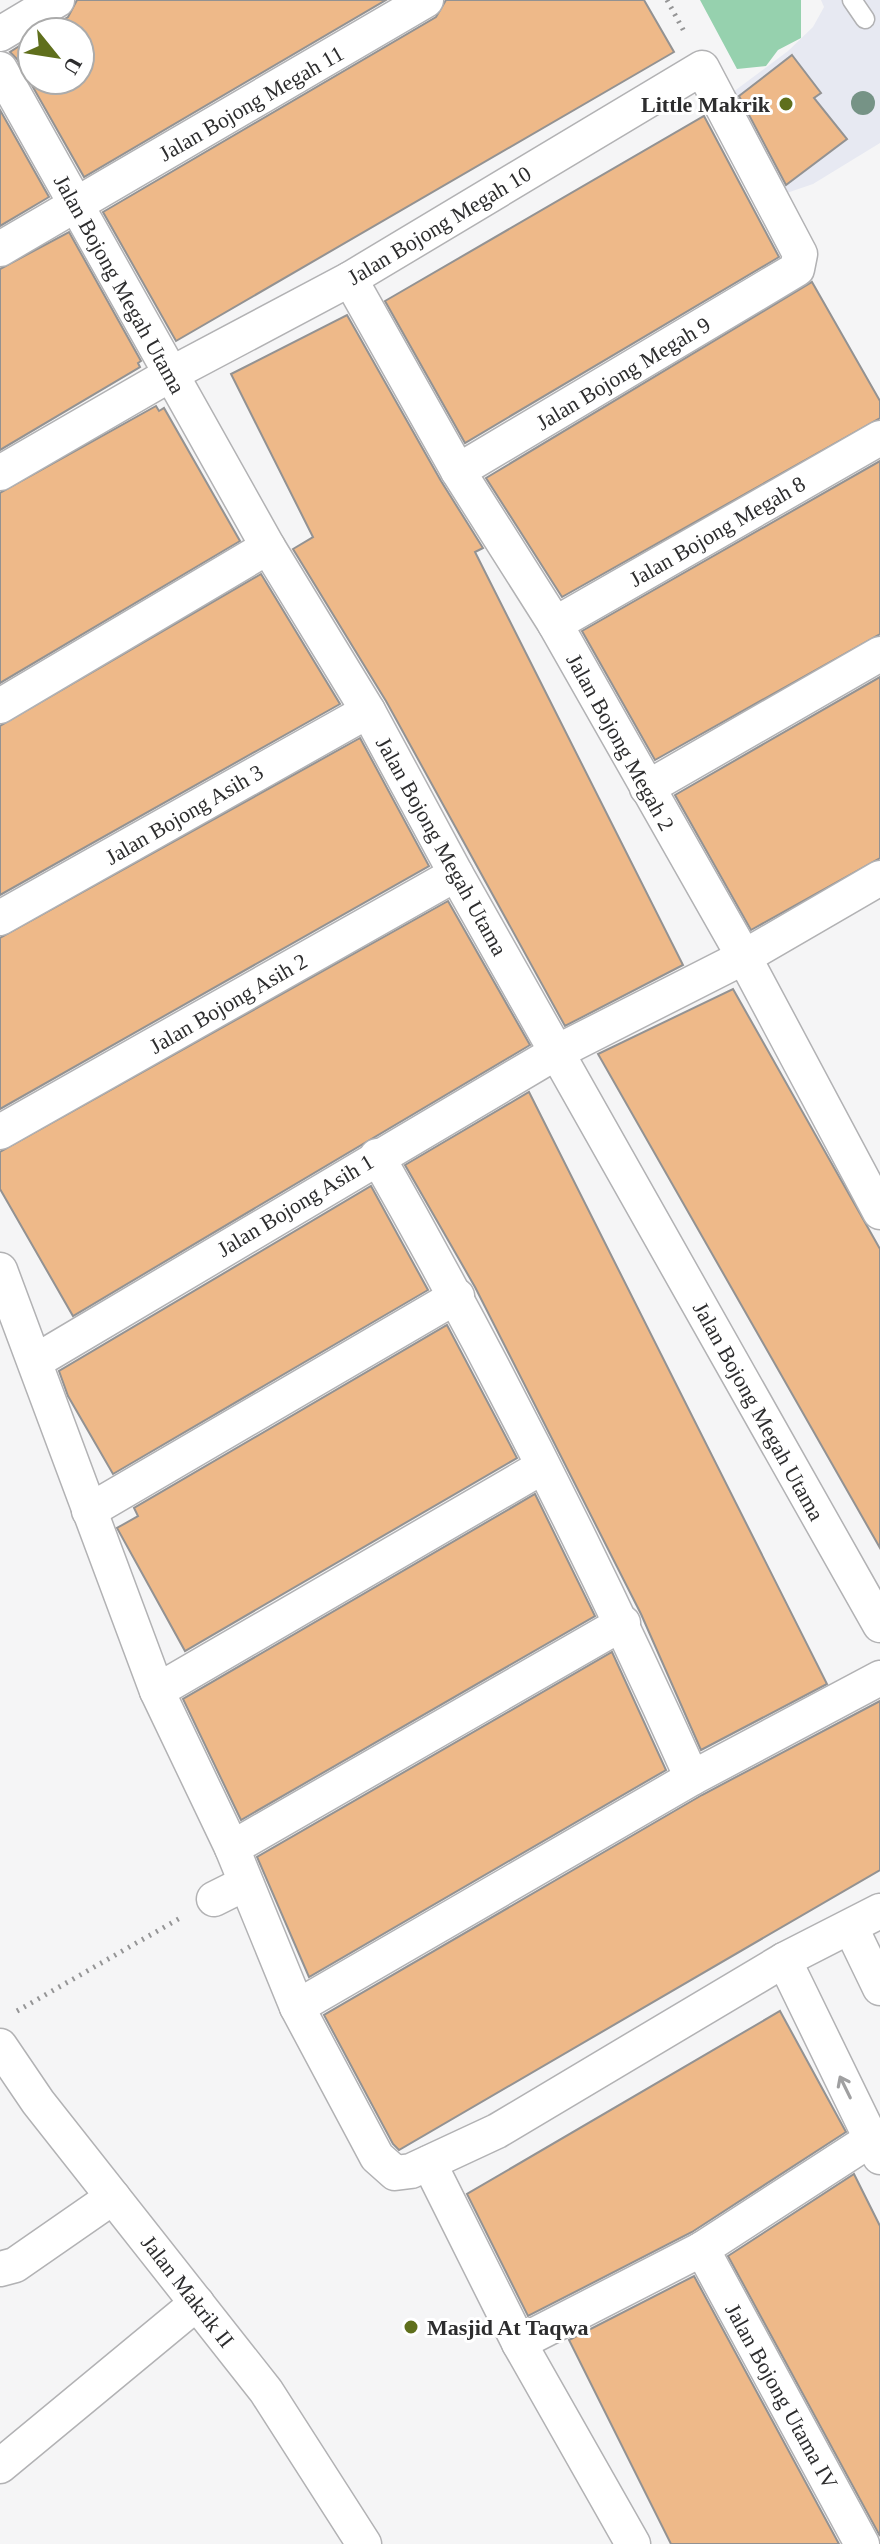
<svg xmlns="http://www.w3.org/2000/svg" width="880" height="2544" viewBox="0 0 880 2544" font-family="Georgia,serif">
	<rect width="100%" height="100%" fill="#f5f5f6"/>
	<polygon fill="#e7e9f2" points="821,0 880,0 880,143 813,184 775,197 725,98 788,51 813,27 824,7"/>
	<polygon fill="#96d1ae" points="700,0 801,0 801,38 778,50 766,66 737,69"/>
	<g fill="#eeb989" stroke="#939292" stroke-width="2">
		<polygon points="77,0 386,0 84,177 17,59 10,52 32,38 32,80 80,80 80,32 42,32 68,17"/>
		<polygon points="446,0 644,0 674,52 176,341 103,212 436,17"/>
		<polygon points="792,55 821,93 814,98 847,139 786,185 739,96"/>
		<polygon points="0,110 49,197 0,226"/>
		<polygon points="704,116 779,257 465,443 385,301"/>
		<polygon points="69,232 141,361 138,363 140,367 0,450 0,269"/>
		<polygon points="812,282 880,401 880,418 562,597 486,478"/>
		<polygon points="347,315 441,481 483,548 475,552 683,965 565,1026 386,701 293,549 313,537 231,374"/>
		<polygon points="156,406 159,411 164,408 240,541 0,683 0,493"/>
		<polygon points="880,461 880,634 655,760 582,631"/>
		<polygon points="261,574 340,704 0,895 0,726"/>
		<polygon points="880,677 880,858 751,930 675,795"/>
		<polygon points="360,738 429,866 0,1109 0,938"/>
		<polygon points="448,901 530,1045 73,1316 0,1189 0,1152"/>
		<polygon points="733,989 880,1249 880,1548 598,1054"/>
		<polygon points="529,1092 827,1684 701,1750 641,1614 475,1287 405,1165"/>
		<polygon points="371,1186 428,1290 113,1474 68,1396 59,1371"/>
		<polygon points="447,1325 517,1458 185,1651 117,1528 138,1516 134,1508"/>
		<polygon points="535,1494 595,1616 241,1820 183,1699"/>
		<polygon points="612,1652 666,1770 309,1977 257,1857"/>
		<polygon points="880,1701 880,1870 399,2150 393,2144 324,2015 702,1795"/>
		<polygon points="780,2011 846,2132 692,2232 528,2316 467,2194"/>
		<polygon points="854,2174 880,2226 880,2536 728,2256"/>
		<polygon points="694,2276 839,2544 671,2544 569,2340"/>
	</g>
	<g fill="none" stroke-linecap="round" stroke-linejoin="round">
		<g stroke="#b2b2b4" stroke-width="21">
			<polyline id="service" points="852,0 865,19"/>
		</g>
		<g stroke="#b2b2b4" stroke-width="37">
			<g id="minor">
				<polyline points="0,34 57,0"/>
				<polyline points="0,69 268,547 368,711 456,874 880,1625"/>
				<polyline points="0,249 426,0"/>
				<polyline points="350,279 458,471 555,624 744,957 880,1212"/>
				<polyline points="0,473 171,374 350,279 702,68 800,254 797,269 458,471"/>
				<polyline points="555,624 880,438"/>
				<polyline points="0,706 268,547"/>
				<polyline points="647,788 880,654"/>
				<polyline points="0,918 368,711"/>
				<polyline points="0,1132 456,874"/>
				<path d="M377,1156c115,202 220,410 315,622"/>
				<polyline points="0,1270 157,1691 232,1848 297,2007 377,2157 395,2173 411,2171 497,2131 784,1960 880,1911"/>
				<polyline points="36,1361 557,1052 744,957 880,878"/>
				<polyline points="89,1511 457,1296"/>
				<polyline points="157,1691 542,1467"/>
				<polyline points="232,1848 623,1623"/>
				<polyline points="214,1899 244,1884"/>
				<polyline points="851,1928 880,1988"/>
				<polyline points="784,1960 880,2157"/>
				<polyline points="297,2007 692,1778 880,1678"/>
				<polyline points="0,2046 38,2102 266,2391 364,2544"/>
				<polyline points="429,2163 519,2343 633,2544"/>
				<polyline points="702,2249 862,2544"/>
				<polyline points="0,2269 15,2265 113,2197"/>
				<polyline points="519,2343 702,2249 870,2140"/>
				<polyline points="0,2466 197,2303"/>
			</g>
		</g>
		<g stroke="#959596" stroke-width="5" stroke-dasharray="2 6" stroke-linecap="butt">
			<polyline points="667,0 686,35"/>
			<polyline points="17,2011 182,1917"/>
		</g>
		<use href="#service" stroke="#fff" stroke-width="18"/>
		<use href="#minor" stroke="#fff" stroke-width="34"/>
	</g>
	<circle fill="#769386" cx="863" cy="103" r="12"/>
	<defs><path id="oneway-shaft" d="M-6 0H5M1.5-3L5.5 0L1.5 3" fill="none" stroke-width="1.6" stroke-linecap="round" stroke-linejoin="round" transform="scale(2)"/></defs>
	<use stroke="#a0a0a1" href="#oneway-shaft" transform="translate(845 2087) rotate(-116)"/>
	<g fill="#5f6f1c" stroke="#fff" stroke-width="3">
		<circle cx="786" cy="104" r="8"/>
		<circle cx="411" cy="2327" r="8"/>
	</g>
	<g text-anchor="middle" stroke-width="6" stroke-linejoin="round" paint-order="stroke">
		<g font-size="22" fill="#2d2d2e" stroke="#fff">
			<text transform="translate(251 103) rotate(-30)" y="8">Jalan Bojong Megah 11</text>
			<text transform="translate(439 225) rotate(-31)" y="8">Jalan Bojong Megah 10</text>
			<text transform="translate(120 284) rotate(61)" y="8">Jalan Bojong Megah Utama</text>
			<text transform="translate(623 373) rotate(-31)" y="8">Jalan Bojong Megah 9</text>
			<text transform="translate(717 531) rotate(-30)" y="8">Jalan Bojong Megah 8</text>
			<text transform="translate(621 742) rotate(61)" y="8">Jalan Bojong Megah 2</text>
			<text transform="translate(184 814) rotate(-30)" y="8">Jalan Bojong Asih 3</text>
			<text transform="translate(442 846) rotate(61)" y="8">Jalan Bojong Megah Utama</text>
			<text transform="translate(228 1003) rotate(-30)" y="8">Jalan Bojong Asih 2</text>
			<text transform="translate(295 1205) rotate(-31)" y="8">Jalan Bojong Asih 1</text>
			<text transform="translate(759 1411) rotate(61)" y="8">Jalan Bojong Megah Utama</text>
			<text transform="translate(188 2291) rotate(52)" y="8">Jalan Makrik II</text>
			<text transform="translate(782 2396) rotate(61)" y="8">Jalan Bojong Utama IV</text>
		</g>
		<g font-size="22" font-weight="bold" fill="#2d2d2e" stroke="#fff" text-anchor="end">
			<text x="770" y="112">Little Makrik</text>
			<text x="427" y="2335" text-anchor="start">Masjid At Taqwa</text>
		</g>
	</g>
	<g transform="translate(56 56) rotate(120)"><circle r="38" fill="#ffffff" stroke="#ababab" stroke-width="2"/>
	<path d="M0-6L14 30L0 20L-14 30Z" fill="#5f6f1c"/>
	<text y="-12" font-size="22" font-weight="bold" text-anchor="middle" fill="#2d2d2e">U</text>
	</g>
</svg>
